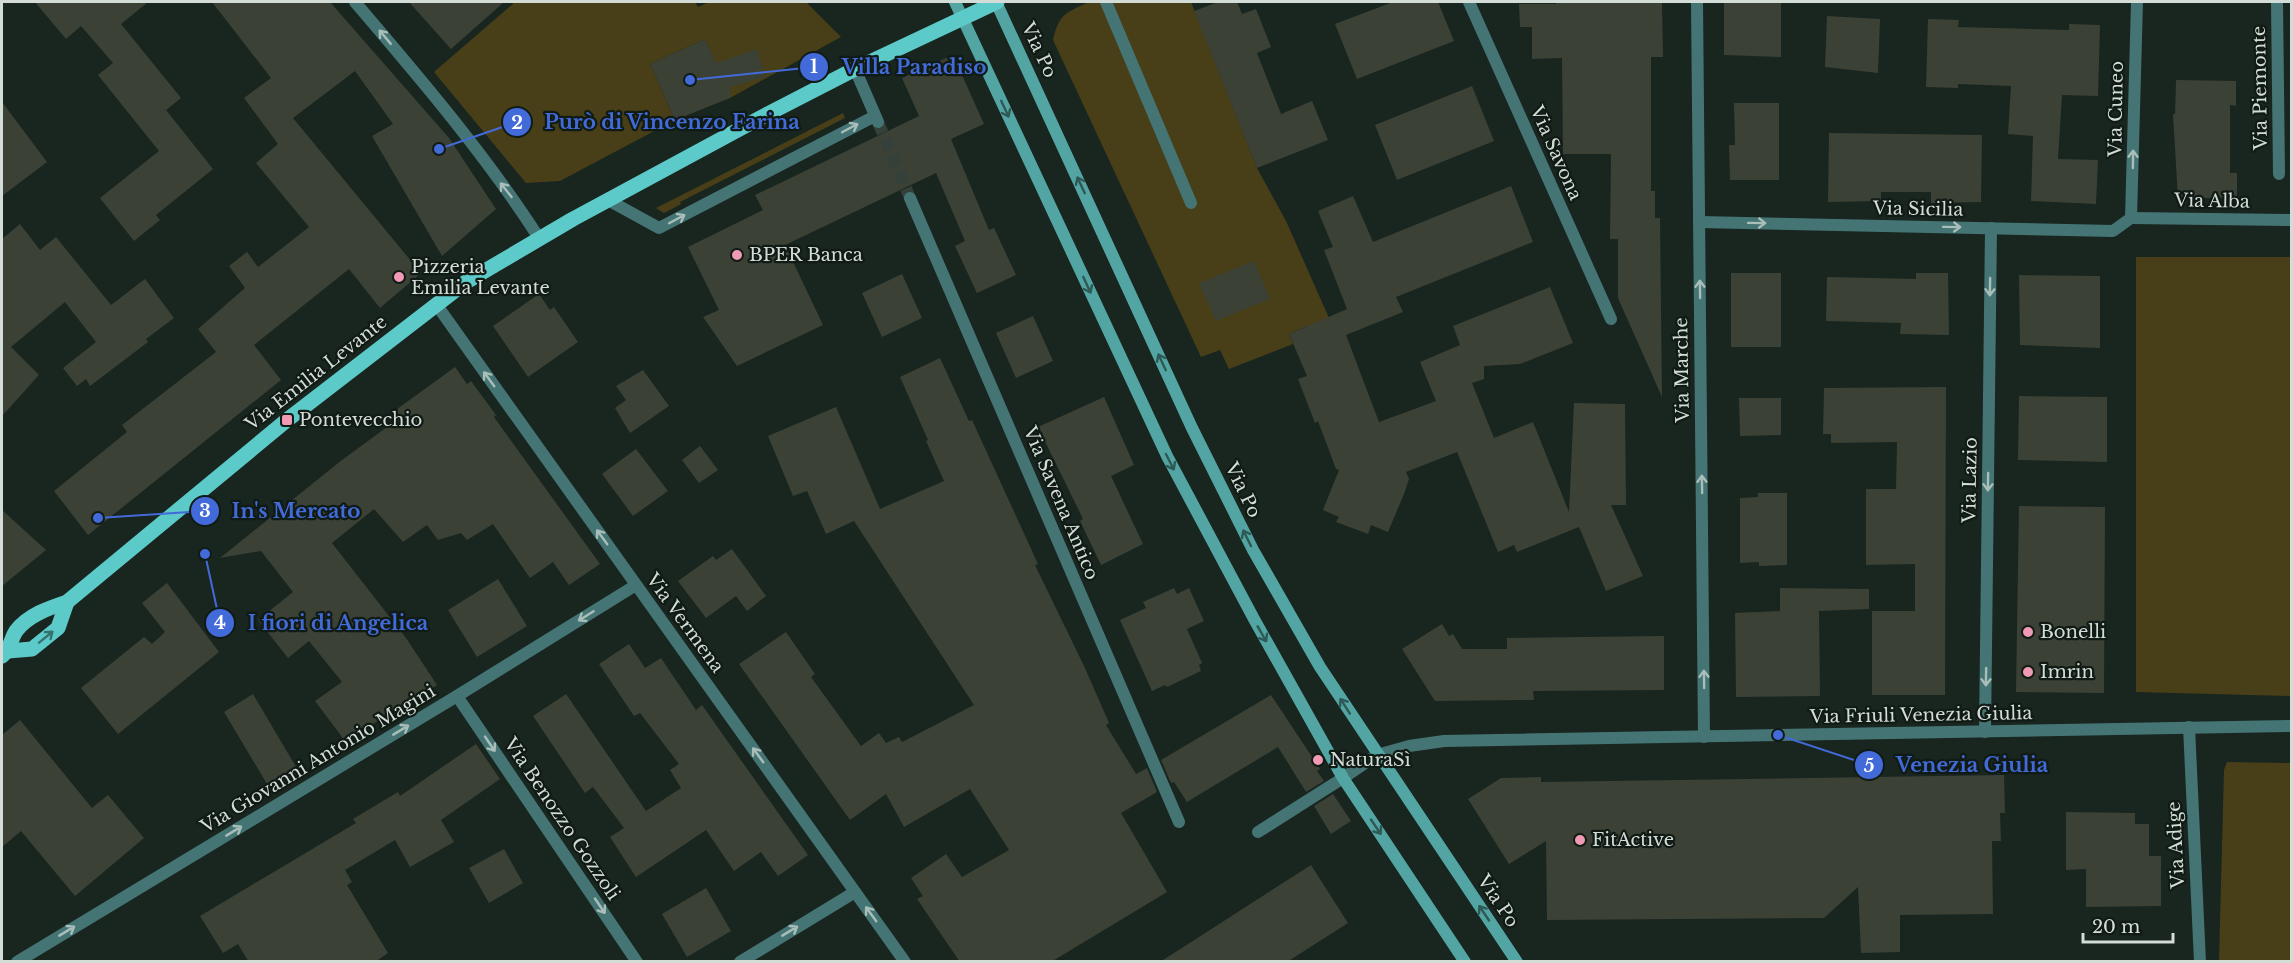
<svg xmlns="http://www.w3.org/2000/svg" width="2293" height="963" viewBox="0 0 2293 963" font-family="'Libre Baskerville',serif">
	<rect width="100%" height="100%" fill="#19251f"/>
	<g fill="#483f18">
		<polygon points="515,2 695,2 698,7 709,2 806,2 841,37 730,98 705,39 650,64 675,120 560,181 526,183 434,72"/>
		<path d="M1089,2h102l66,166 29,53 47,106 -20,11 -6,-12 -18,8 4,10 -64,25 -9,-19 -19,7 -148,-317c6,-26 12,-27 36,-38z"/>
		<polygon points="843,113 845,118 680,202 681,204 664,213 656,208"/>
		<polygon points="2136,257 2291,257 2291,696 2136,692"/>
		<polygon points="2227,762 2291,763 2291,961 2219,961 2224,770"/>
	</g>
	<g fill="#3c4136">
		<polygon points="35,2 148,2 121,24 181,98 166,110 213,169 156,215 160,220 134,241 100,198 159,151 98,75 113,63 81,26 66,39"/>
		<polygon points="212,2 330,2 449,138 496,209 442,256 372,136 393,124 355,71 293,118 421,273 380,308 349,269 254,345 281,380 88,535 54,491 127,432 122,425 216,352 198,329 245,288 229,266 247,252 258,267 309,227 256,163 278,144 244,98 271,78"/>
		<polygon points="409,2 504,2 451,49"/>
		<polygon points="1218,2 1237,2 1242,14 1256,9 1271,47 1257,53 1281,114 1312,101 1328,140 1257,168 1194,11"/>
		<polygon points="1393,2 1438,2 1454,41 1357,79 1335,24"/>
		<polygon points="1556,2 1662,2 1663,57 1651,57 1651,191 1655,191 1655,218 1660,218 1662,397 1618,298 1618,239 1610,239 1611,154 1563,154 1562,58 1532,59 1532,27 1520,27 1519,4 1556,4"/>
		<polygon points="1724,2 1781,2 1781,57 1724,55"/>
		<polygon points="1827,16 1880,19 1878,73 1825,67"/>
		<polygon points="1928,19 1959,20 1958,27 2069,30 2069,24 2100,25 2098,96 2062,95 2058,159 2098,160 2096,204 2031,201 2033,136 2008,134 2011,86 1958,84 1958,88 1926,87"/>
		<polygon points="705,39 716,63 757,49 765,77 730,87 730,98 675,120 650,64"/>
		<polygon points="953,55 984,124 951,139 989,230 994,228 1016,275 977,293 955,246 965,241 936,173 785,245 823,325 737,366 703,317 719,310 688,247 763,210 755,195 919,116 902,78"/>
		<polygon points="2176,80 2236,81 2236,106 2230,105 2230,173 2237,173 2237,197 2178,199 2173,114 2175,114"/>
		<polygon points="1472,86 1494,141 1397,180 1375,125"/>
		<polygon points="2,102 47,162 2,196"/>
		<polygon points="1734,103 1779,103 1779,180 1730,180 1729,145 1735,145"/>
		<polygon points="1829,133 1982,135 1981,202 1931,203 1931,192 1881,192 1881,201 1828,202"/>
		<polygon points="1511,186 1533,242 1396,297 1403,312 1346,335 1379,422 1436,401 1420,362 1460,345 1453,326 1550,287 1573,343 1520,364 1484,366 1484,379 1472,383 1494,438 1533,422 1569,512 1574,403 1625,404 1626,505 1611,505 1643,576 1606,591 1579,527 1517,552 1514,545 1498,552 1457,452 1406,472 1409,479 1404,494 1388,532 1371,525 1368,534 1336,522 1339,517 1323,510 1339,470 1336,469 1318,421 1315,423 1298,379 1307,376 1289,334 1347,309 1324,250 1333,247 1318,211 1353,196 1373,242"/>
		<polygon points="20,224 40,250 56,237 111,305 145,279 174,318 146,339 148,342 90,386 86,379 77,386 63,368 96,342 65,302 11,347 39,375 2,416 2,239"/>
		<polygon points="1254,261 1270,299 1216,321 1199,283"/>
		<rect x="1731" y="273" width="50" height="74"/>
		<polygon points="1916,273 1948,273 1949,335 1900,334 1901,323 1826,321 1827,277 1916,279"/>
		<polygon points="902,274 922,318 882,337 862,293"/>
		<polygon points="2019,275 2100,276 2100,348 2020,345"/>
		<polygon points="539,294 550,310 554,307 578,342 528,377 493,326"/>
		<polygon points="1033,316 1053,361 1016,378 996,333"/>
		<polygon points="940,358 969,421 972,420 1038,564 1035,565 1085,668 1109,723 1106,725 1136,774 1147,768 1157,792 1121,813 1167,892 1051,962 960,962 917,899 923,896 911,878 946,854 962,877 1009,850 970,789 904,827 886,794 850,820 739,664 786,632 815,674 811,677 861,746 879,733 886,743 899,737 902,742 974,705 854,521 826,534 807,491 793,496 768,436 836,407 880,509 944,481 926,441 928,440 900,377"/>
		<polygon points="455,367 467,384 471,381 496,415 494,417 600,564 569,585 553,562 530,578 493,524 467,540 461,533 438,540 427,525 403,542 374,509 332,543 406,638 437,685 345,741 315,701 342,682 309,641 288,658 258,620 293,592 261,551 220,558 342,460 398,419 393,412"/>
		<polygon points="643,370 669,406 630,433 615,408 626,400 616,386"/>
		<polygon points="1946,387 1945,695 1872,695 1872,611 1915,611 1915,564 1866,565 1866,489 1896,489 1897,442 1831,443 1831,434 1823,434 1824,388"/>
		<polygon points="2019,396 2107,397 2107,462 2018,460"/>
		<polygon points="1104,397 1134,465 1111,476 1143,544 1101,565 1080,521 1083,519 1038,427"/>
		<polygon points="1739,398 1781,398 1781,435 1740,436"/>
		<polygon points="700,446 718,470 699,483 682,460"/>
		<polygon points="636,449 668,491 633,516 602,474"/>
		<polygon points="1758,493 1787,493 1787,565 1759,566 1759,562 1740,563 1740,498 1758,497"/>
		<polygon points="2019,506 2105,507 2104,693 2016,692"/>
		<polygon points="2,510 46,550 2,586"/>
		<polygon points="732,549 766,596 747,611 736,596 706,618 678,581 713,556 716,560"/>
		<polygon points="498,579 527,626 477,657 448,610"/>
		<polygon points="167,583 219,652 118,734 81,688 144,637 152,644 165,632 142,603"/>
		<polygon points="1174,588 1177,594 1189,588 1204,621 1187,629 1202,663 1199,665 1201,671 1167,687 1165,685 1152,691 1120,620 1146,608 1143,602"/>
		<polygon points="1780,588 1869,589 1869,609 1819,611 1820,696 1736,697 1735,613 1780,611"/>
		<polygon points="1442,624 1449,636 1453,634 1462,649 1507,649 1507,638 1664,636 1664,690 1533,691 1534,700 1435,701 1402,649"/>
		<polygon points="629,644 645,668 661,658 696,710 702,705 808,855 778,876 761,852 734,871 706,830 636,877 610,837 624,828 593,787 585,793 533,716 566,694 646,811 681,788 670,770 679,764 640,713 634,716 599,664"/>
		<polygon points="253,694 299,772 270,789 224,712"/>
		<polygon points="1271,695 1320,769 1317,771 1324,781 1306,792 1278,747 1187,802 1174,782 1171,783 1161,760"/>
		<polygon points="20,720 92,808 108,795 144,838 75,896 21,831 2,847 2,735"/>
		<polygon points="476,744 500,779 441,820 454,842 410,867 395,840 345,870 352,882 347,885 388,953 375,962 249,962 238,944 223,953 200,916 356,823 353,819 398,792 400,796"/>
		<polygon points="2004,775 2005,813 2000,813 2001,841 1992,841 1993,914 1900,915 1900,952 1861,953 1858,887 1824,918 1547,920 1546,841 1509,864 1468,799 1501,778 1541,777 1541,782"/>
		<polygon points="1333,794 1351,821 1331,834 1314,806"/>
		<polygon points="2066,812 2135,813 2135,824 2149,824 2149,856 2161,856 2161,906 2086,907 2086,869 2066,870"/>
		<polygon points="504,849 523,883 489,903 469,868"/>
		<polygon points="1311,865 1348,923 1287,962 1160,962"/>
		<polygon points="706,888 731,931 687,957 662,914"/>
	</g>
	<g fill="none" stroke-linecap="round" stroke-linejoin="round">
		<polyline stroke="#35403b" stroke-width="12" stroke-dasharray="12 6" stroke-linecap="butt" points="878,122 910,198"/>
		<g stroke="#447574" stroke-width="12">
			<polyline points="1106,2 1191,203"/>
			<polyline points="1258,832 1343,778"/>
		</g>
		<g stroke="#447574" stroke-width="12">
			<path d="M355,2c64,75 130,152 184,236"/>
			<polyline points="1469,2 1611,319"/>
			<polyline points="1697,2 1704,737"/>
			<polyline points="2277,2 2279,174"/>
			<polyline points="855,69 878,122"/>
			<polyline points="910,198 1179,822"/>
			<polyline points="608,200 659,228 875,116"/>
			<polyline points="2131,218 2137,2"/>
			<polyline points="2131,218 2292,220"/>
			<polyline points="1699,222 2113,231 2131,218"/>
			<polyline points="436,304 905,962"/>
			<polyline points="457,696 637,962"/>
			<polyline points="2189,727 2200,962"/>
			<polyline points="1985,732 1991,228"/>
			<polyline points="17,962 457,696 636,585"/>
			<polyline points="740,962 855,892"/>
		</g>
		<polyline stroke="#447574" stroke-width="12" points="1343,778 1377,755 1409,746 1444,741 2292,726"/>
		<g stroke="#53a5a4" stroke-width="12">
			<polyline points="955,2 1167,456 1254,619 1343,778 1465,962"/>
			<polyline points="996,2 1192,428 1253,550 1320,667 1517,962"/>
		</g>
		<g stroke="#5ccac9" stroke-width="15">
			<polyline points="8,651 32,649 58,628 67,602"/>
			<path d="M2,656c9,-7 8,-16 14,-25 12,-16 33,-23 51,-29l220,-182 179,-138 107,-63 187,-101 95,-49 142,-67"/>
		</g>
	</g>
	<defs><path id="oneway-shaft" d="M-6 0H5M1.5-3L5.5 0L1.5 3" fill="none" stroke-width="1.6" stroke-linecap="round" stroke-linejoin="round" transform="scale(1.5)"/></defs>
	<g stroke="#a9bdb9">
		<use href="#oneway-shaft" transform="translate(385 37) rotate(-130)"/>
		<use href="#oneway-shaft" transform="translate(850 128) rotate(-28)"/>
		<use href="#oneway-shaft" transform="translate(2133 159) rotate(-89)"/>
		<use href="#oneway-shaft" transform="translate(506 190) rotate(-128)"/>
		<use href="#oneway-shaft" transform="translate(677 219) rotate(-28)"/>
		<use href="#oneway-shaft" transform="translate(1757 223) rotate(1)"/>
		<use href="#oneway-shaft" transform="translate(1952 227) rotate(1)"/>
		<use href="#oneway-shaft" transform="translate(1990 287) rotate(91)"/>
		<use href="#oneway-shaft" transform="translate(1700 289) rotate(-91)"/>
		<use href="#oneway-shaft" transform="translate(489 379) rotate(-126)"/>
		<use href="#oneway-shaft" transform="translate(1988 482) rotate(91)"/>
		<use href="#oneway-shaft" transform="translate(1702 484) rotate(-91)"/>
		<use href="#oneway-shaft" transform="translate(602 537) rotate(-126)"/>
		<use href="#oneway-shaft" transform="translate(586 616) rotate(148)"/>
		<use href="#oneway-shaft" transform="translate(1986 677) rotate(91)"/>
		<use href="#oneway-shaft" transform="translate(1704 679) rotate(-91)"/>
		<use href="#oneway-shaft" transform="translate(401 730) rotate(-31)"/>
		<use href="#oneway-shaft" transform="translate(490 744) rotate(56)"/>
		<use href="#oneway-shaft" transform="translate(758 755) rotate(-126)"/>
		<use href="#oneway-shaft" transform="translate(234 831) rotate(-31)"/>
		<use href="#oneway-shaft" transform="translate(600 906) rotate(56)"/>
		<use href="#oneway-shaft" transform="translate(871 914) rotate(-126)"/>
		<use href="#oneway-shaft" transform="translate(67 931) rotate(-31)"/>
		<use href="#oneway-shaft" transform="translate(790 931) rotate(-31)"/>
	</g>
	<g stroke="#2e5955">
		<use href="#oneway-shaft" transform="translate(1005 109) rotate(65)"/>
		<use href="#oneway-shaft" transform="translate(1081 185) rotate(-115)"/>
		<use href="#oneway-shaft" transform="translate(1087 285) rotate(65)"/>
		<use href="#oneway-shaft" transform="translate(1162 362) rotate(-115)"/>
		<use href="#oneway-shaft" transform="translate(1170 462) rotate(63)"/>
		<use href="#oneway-shaft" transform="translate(1247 538) rotate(-116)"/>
		<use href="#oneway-shaft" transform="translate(1262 634) rotate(60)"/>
		<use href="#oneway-shaft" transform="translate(1345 706) rotate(-123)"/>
		<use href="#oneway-shaft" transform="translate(1376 827) rotate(56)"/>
		<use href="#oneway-shaft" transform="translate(1484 913) rotate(-124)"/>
	</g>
	<use stroke="#36726f" href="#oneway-shaft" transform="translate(46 637) rotate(-39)"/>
	<g fill="#f09ab5" stroke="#101b15" stroke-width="2">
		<circle cx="737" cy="255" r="6"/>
		<circle cx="399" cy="277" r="6"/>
		<rect x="281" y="414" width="12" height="12" rx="3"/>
		<circle cx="2028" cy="632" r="6"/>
		<circle cx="2028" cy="672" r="6"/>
		<circle cx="1318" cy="760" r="6"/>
		<circle cx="1580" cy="840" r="6"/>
	</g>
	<g text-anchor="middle" stroke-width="4.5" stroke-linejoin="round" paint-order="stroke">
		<g font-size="18" fill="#d4dcd7" stroke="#101b15">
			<text transform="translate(1039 50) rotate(65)" y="6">Via Po</text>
			<text transform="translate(2260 88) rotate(-91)" y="6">Via Piemonte</text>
			<text transform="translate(2116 109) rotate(-89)" y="6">Via Cuneo</text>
			<text transform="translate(1556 153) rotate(66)" y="6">Via Savona</text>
			<text transform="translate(2212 201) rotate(1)" y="6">Via Alba</text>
			<text transform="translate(1918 209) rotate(1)" y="6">Via Sicilia</text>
			<text transform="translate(1682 370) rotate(-91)" y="6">Via Marche</text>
			<text transform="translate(316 373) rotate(-38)" y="6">Via Emilia Levante</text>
			<text transform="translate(1970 480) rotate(-89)" y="6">Via Lazio</text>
			<text transform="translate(1243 490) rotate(64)" y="6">Via Po</text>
			<text transform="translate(1061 503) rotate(67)" y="6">Via Savena Antico</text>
			<text transform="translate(685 623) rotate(54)" y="6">Via Vermena</text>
			<text transform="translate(1921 715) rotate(-1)" y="6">Via Friuli Venezia Giulia</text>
			<text transform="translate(318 759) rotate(-31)" y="6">Via Giovanni Antonio Magini</text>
			<text transform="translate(562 819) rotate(56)" y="6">Via Benozzo Gozzoli</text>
			<text transform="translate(2176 845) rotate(-93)" y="6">Via Adige</text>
			<text transform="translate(1498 901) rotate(56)" y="6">Via Po</text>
		</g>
		<g font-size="18" fill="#d4dcd7" stroke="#101b15" text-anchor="start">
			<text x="749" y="261">BPER Banca</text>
			<text x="411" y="273">Pizzeria<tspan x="411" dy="21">Emilia Levante</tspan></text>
			<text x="299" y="426">Pontevecchio</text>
			<text x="2040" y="638">Bonelli</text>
			<text x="2040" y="678">Imrin</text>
			<text x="1330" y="766">NaturaSì</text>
			<text x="1592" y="846">FitActive</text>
		</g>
	</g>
	<path fill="none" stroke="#426ad8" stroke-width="2" d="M690 80L814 67M439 149L517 122M98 518L205 511M205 554L220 623M1778 735L1869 765"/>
	<g fill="#426ad8" stroke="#101b15" stroke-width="2">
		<circle cx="690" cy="80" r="6"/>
		<circle cx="439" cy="149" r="6"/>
		<circle cx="98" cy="518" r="6"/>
		<circle cx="205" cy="554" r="6"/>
		<circle cx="1778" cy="735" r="6"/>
		<circle cx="814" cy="67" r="15"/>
		<circle cx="517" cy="122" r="15"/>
		<circle cx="205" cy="511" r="15"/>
		<circle cx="220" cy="623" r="15"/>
		<circle cx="1869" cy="765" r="15"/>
	</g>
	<g font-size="18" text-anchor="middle" font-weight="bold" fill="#fff">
		<text x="814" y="73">1</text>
		<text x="517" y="129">2</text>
		<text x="205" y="517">3</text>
		<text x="220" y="629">4</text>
		<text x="1869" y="772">5</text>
	</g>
	<g font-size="20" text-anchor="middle" font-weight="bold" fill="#426ad8" stroke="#101b15" stroke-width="4.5" stroke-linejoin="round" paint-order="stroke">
		<text x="914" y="74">Villa Paradiso</text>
		<text x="672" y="129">Purò di Vincenzo Farina</text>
		<text x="296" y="518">In's Mercato</text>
		<text x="338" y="630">I fiori di Angelica</text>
		<text x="1972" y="772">Venezia Giulia</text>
	</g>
	<rect width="2293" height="963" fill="none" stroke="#d4dcd7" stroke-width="6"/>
	<path d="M2083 933v9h90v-9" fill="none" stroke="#d4dcd7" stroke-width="3"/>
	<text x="2092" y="933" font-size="18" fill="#d4dcd7" stroke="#101b15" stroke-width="4.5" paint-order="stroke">20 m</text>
</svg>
